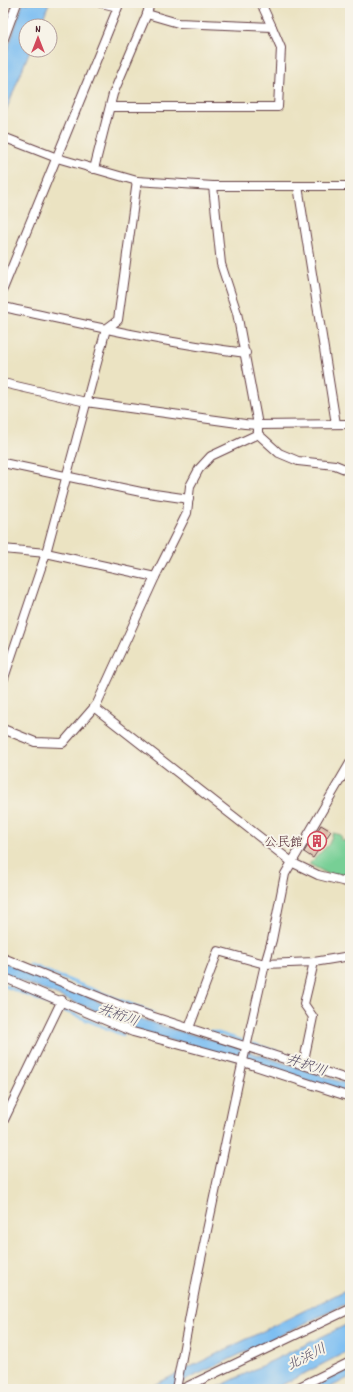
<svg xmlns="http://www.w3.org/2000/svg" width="353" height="1392" viewBox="0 0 353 1392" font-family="Dekko,'Klee One',sans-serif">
	<rect width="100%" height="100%" fill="#f7f3e8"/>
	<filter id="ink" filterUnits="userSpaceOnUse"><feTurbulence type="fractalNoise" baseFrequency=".025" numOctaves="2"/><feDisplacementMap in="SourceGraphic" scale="8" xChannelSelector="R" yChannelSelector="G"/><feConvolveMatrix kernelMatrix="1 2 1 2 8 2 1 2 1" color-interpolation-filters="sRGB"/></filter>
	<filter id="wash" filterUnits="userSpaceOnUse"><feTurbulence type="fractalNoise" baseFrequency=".012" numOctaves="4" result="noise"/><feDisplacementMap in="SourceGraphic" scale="16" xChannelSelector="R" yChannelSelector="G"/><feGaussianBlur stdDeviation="0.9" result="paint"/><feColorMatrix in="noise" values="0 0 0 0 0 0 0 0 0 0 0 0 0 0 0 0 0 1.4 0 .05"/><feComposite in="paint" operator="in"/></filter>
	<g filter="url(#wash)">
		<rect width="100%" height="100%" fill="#ebe3c2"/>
		<polygon fill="#77cf95" stroke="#607760" points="333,833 341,835 342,841 348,840 350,844 350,879 330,875 309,864 329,844"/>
		<g fill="#7cbef2" stroke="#636e8e">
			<polygon points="23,3 49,3 40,26 26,26 26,50 30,50 3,118 3,64"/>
			<polygon points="3,962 68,987 111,1008 138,1018 175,1030 220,1042 350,1085 350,1094 133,1029 89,1008 3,974"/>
			<polygon points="350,1288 350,1302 167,1389 146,1389"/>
			<polygon points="350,1323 350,1350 274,1389 214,1389"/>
			<polygon points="350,1369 350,1377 327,1389 310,1389"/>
		</g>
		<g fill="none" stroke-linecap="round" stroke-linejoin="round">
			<g stroke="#7cbef2" stroke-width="3">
				<polyline points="30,965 153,1013"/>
				<polyline points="3,985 123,1035"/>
				<polyline points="211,1031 244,1041"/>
				<polyline points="253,1044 298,1058"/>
				<polyline points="307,1061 346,1075"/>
			</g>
		</g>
		<g id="blocks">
			<polygon fill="#cfa18a" points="321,825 331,831 313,858 304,852"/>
		</g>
	</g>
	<g filter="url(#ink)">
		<use href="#blocks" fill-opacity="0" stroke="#623c42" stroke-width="1"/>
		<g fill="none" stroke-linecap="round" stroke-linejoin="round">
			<g stroke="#623c42" stroke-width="10">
				<g id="street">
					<polyline points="261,3 272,27"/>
					<polyline points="3,41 17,3"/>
					<polyline points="110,107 278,107 281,48 272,27 178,23 147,14 150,3"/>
					<polyline points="3,137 57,158 137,181 213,186 350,186"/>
					<polyline points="94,169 113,94 147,14"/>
					<polyline points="298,186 336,424"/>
					<polyline points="3,289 118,7 101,3"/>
					<path d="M3,307c81,17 161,36 243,46"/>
					<polyline points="3,383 86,402 245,424 258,425 237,313 221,264 213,186"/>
					<polyline points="350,424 258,425 258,434 211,456 199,469 190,486 187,513 155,577 95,708 293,863 318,875 350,883"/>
					<polyline points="258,434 279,453 298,461 335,465 350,471"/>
					<polyline points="3,463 141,492 189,499"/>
					<polyline points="3,549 46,553 155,577"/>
					<polyline points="3,681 46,553 106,329 118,320 137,181"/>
					<polyline points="3,729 35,742 63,743 96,705"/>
					<polyline points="3,958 126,1008 350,1080"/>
					<polyline points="3,977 133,1032 243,1062 350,1097"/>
					<polyline points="189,1028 218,951 265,964 314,962 350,956"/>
					<polyline points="303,1065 313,1017 304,1004 314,962"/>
					<polyline points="3,1122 62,1000"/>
					<polyline points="176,1389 198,1273 240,1074 265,964 272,940 285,874 350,763"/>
					<polyline points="182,1389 350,1309"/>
					<polyline points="295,1389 350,1362"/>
				</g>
			</g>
			<use href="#street" stroke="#fff" stroke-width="8"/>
		</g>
	</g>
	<defs>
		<g id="building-ring" transform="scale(1)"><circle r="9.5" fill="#f7f3e8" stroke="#d1495b" stroke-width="1.5"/><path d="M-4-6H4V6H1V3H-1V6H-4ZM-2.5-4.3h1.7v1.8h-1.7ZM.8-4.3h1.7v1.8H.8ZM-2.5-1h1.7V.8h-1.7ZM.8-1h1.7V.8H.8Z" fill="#d1495b"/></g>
	</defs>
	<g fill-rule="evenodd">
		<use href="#building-ring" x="317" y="841"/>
	</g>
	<g text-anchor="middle" stroke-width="4" stroke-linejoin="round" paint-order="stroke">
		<g font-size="13" fill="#4a1f2b" stroke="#f7f3e8" text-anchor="end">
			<text x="303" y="846">公民館</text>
		</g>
		<g font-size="14" font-style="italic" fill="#594f67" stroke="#f7f3e8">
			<text transform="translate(119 1014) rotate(20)" y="5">井桁川</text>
			<text transform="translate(307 1064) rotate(19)" y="5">井択川</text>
			<text transform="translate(306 1356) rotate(-27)" y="5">北浜川</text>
		</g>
	</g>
	<rect width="353" height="1392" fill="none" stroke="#f7f3e8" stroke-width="16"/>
	<g transform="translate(38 38)"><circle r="19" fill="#f7f3e8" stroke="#b29e9c"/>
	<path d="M0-3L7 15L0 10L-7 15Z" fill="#d1495b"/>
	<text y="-6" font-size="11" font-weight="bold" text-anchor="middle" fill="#4a1f2b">N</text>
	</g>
</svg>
